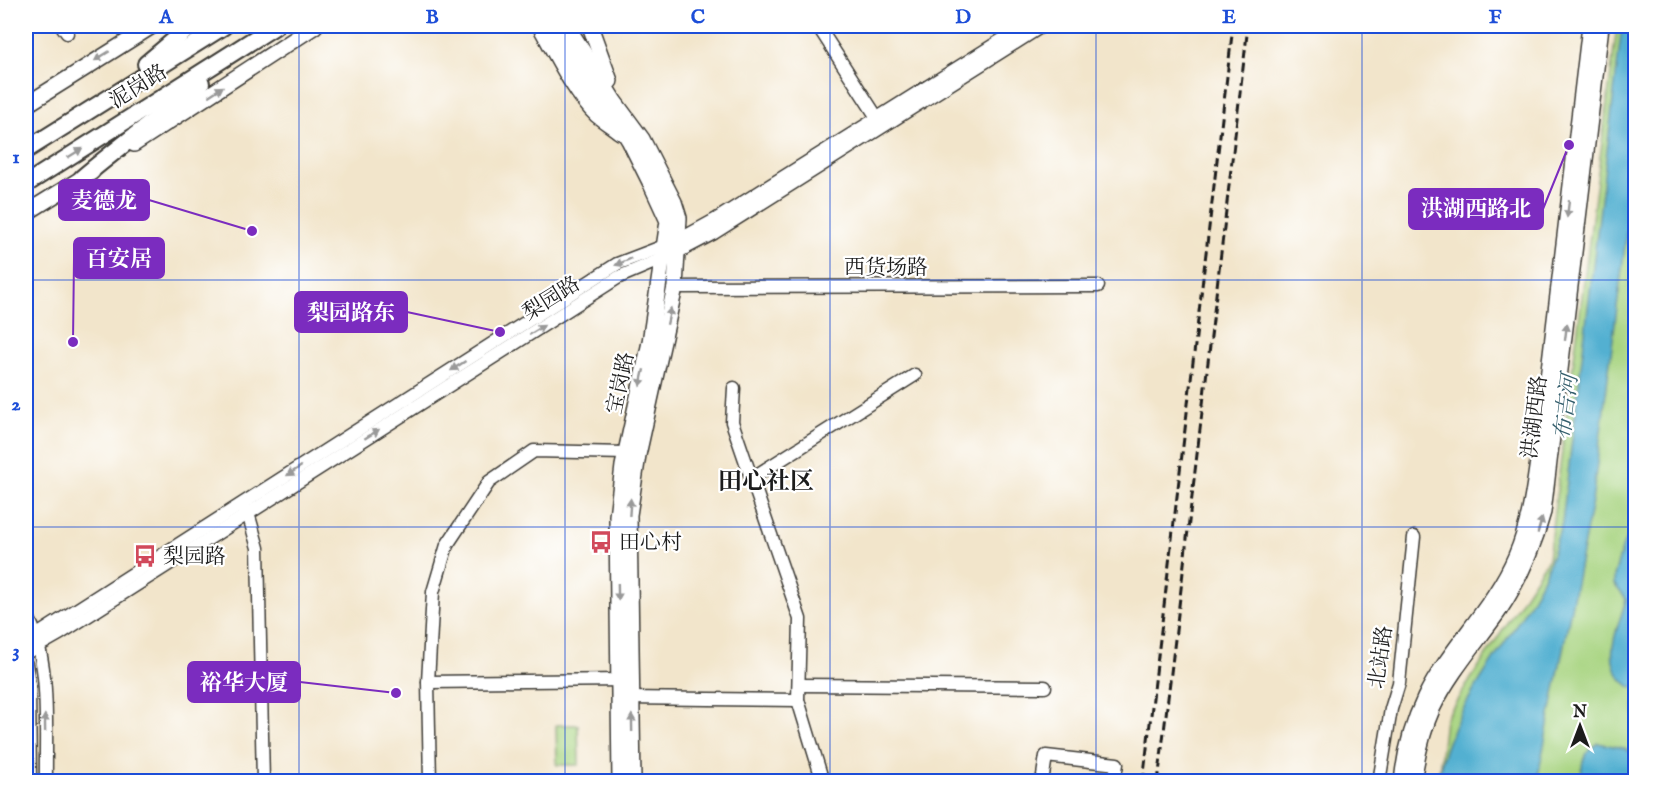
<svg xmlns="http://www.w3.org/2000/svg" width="1661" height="807" viewBox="0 0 1661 807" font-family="'IM FELL English','Noto Serif SC',serif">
	<rect width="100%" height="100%" fill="#fff"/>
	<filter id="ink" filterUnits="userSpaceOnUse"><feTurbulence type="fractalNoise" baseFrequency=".0167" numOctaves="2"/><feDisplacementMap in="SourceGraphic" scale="12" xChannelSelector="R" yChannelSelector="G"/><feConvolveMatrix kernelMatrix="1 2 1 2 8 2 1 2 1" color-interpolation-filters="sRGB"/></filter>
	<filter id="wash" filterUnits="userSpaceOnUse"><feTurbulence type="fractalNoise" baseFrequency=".008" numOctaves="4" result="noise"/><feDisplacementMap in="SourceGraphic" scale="24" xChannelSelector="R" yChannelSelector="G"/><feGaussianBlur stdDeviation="1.35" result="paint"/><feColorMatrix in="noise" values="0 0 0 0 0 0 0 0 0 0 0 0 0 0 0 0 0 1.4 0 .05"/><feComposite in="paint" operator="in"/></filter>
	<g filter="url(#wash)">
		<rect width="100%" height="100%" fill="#f2e5cb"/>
		<g fill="#a8d481" stroke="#62784e" stroke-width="1.5">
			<polygon points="1617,26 1635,26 1635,781 1438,782 1445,719 1548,559"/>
			<polygon points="556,725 578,725 579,765 557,765"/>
		</g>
		<g fill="#53b0d1" stroke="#386676" stroke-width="1.5">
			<path d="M1622,26h13v141l-43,335 -55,279h-99c9,-70 68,-132 100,-193 11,-20 17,-43 24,-65z"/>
			<path d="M1635,473l1,210 -4,5c-35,-23 -14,-57 -6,-89l-12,-15v-8l9,-31 8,-15z"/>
			<path d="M1598,743l25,5 12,7v26h-52c-4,-16 1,-29 15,-38z"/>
		</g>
	</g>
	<g filter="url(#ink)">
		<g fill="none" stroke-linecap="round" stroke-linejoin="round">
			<g stroke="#3c3a36" stroke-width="15">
				<g id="minor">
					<polyline points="62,26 67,33"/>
					<polyline points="818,26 878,119"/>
					<polyline points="675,287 1098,286"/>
					<polyline points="734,388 732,422 800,619 798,700 823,782"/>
					<polyline points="752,478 915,375"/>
					<polyline points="244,507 248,513 258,548 263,782"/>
					<path d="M26,614c26,43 19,117 20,168"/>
					<polyline points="26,642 617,264 677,241 715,220 1024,26"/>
					<polyline points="26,653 61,633 619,277 676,253 714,233 1042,26"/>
					<polyline points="26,664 29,685 30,782"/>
					<polyline points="428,682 627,680"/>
					<polyline points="799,685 1045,687"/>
					<polyline points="625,698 798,700"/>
					<polyline points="430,782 428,682 433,592 447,545 489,482 534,451 626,453"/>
					<polyline points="1042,782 1046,756 1117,764 1114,782"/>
					<polyline points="1379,782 1391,709 1399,683 1414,537"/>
				</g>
			</g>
			<g stroke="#3c3a36" stroke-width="18">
				<g id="major">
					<path d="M540,26c15,26 35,68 57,89 7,6 16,11 23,17"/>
					<polyline points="554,26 584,78 615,117 629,140 651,184 668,221 650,342 623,466 617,516 620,782"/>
					<polyline points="567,26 614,101 642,139 674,202 679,218 675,287 638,455 629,515 633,782"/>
					<polyline points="590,26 610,81"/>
					<polyline points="26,105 152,26"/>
					<polyline points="134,144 315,26"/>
					<polyline points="26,213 92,172"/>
					<path d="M1402,782c3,-30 10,-57 23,-84 24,-50 69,-90 91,-142 14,-32 18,-67 23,-102l51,-428"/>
					<path d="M1413,782c4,-27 9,-51 20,-75 17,-35 43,-64 65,-95 21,-31 35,-64 45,-100l58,-486"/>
				</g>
			</g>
			<g stroke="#3c3a36" stroke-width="20">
				<g id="highway">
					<polyline points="146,64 191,26"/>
					<polyline points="26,150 224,26"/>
					<path d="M82,178c39,-33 80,-62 119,-95"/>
					<polyline points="26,184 275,26"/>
				</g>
			</g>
			<use href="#minor" stroke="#fff" stroke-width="12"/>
			<use href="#major" stroke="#fff" stroke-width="15"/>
			<use href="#highway" stroke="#fff" stroke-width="16"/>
			<g stroke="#1c1c1c" stroke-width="3" stroke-dasharray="9 4.5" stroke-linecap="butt">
				<polyline points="1143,782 1233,26"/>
				<polyline points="1158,782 1248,26"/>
			</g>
		</g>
		<defs><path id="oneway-solid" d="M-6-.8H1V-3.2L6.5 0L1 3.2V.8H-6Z" transform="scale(1.5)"/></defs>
		<g fill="#999">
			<use href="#oneway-solid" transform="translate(102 56) rotate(148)"/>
			<use href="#oneway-solid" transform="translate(216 91) rotate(-33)"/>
			<use href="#oneway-solid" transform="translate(75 153) rotate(-32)"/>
			<use href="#oneway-solid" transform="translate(1568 209) rotate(97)"/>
			<use href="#oneway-solid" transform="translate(623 262) rotate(157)"/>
			<use href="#oneway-solid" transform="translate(669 316) rotate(-77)"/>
			<use href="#oneway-solid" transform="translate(537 330) rotate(-32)"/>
			<use href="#oneway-solid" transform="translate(1566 332) rotate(-83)"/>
			<use href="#oneway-solid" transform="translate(458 366) rotate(147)"/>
			<use href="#oneway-solid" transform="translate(642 378) rotate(103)"/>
			<use href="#oneway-solid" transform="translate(372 434) rotate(-32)"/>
			<use href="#oneway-solid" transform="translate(294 471) rotate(147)"/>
			<use href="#oneway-solid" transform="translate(630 507) rotate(-86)"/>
			<use href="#oneway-solid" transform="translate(1540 525) rotate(-74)"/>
			<use href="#oneway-solid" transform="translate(618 592) rotate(89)"/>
			<use href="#oneway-solid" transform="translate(45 723) rotate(-91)"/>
			<use href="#oneway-solid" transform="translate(632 723) rotate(-91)"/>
		</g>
	</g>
	<path fill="none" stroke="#1d4ed8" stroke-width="1.5" stroke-opacity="0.55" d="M299,26v756M565,26v756M830,26v756M1096,26v756M1362,26v756M26,280h1610M26,527h1610"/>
	<defs>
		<g id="bus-bare" transform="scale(1.8)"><path d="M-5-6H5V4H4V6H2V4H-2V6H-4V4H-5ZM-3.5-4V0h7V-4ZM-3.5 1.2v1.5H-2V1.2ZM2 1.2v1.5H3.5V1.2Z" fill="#d1495b" stroke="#fff" stroke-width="2.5" paint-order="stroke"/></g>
	</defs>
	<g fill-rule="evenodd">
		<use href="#bus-bare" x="601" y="542"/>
		<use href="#bus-bare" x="145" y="556"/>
	</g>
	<g text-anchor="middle" stroke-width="4.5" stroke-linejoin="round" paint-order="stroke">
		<g font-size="21" fill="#1c1c1c" stroke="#fff">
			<text transform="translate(138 86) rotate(-32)" y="7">泥岗路</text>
			<text x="886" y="274">西货场路</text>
			<text transform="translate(551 298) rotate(-32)" y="7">梨园路</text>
			<text transform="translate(620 383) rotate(-78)" y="7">宝岗路</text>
			<text transform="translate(1534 417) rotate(-83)" y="7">洪湖西路</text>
			<text transform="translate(1380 657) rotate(-82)" y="7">北站路</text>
		</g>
		<g font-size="21" fill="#1c1c1c" stroke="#fff" text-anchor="start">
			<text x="619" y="549">田心村</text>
			<text x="163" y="563">梨园路</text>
		</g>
		<g font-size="22" font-style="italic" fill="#355f6d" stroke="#fff">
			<text transform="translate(1565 407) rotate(-83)" y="8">布吉河</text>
		</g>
		<g font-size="24" font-weight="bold" fill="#1c1c1c" stroke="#fff">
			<text x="766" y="489">田心社区</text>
		</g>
	</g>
	<path fill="none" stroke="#7b2cbf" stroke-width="2" d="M252 231L149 200M1569 145L1543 209M73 342L74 258M500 332L407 312M396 693L300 682"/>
	<g fill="#7b2cbf" stroke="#fff" stroke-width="2">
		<circle cx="252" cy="231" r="6"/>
		<circle cx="1569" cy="145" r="6"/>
		<circle cx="73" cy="342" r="6"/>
		<circle cx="500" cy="332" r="6"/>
		<circle cx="396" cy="693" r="6"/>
	</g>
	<g fill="#7b2cbf" stroke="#7b2cbf" stroke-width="2">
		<rect x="59" y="180" width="90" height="40" rx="6"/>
		<rect x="1409" y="189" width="134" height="40" rx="6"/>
		<rect x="74" y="238" width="90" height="40" rx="6"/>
		<rect x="295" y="292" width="112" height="40" rx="6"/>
		<rect x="188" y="662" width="112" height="40" rx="6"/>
	</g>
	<g font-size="22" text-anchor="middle" font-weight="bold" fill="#fff">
		<text x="104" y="208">麦德龙</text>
		<text x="1476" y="216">洪湖西路北</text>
		<text x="119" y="266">百安居</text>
		<text x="351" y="320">梨园路东</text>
		<text x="244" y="690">裕华大厦</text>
	</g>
	<rect width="1661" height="807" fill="none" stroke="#fff" stroke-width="66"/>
	<g transform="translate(1580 726)" stroke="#ffffff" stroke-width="4.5" paint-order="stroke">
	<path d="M0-4.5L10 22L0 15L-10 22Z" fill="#1c1c1c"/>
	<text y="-9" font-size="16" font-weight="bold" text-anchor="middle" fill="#1c1c1c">N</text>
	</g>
	<rect x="33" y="33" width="1595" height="741" fill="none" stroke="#1d4ed8" stroke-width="2"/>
	<g font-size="20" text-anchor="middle" font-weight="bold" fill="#1d4ed8">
		<text x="166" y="23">A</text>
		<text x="432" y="23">B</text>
		<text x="698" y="23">C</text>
		<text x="963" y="23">D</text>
		<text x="1229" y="23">E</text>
		<text x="1495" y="23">F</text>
		<text x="16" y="163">1</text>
		<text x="16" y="410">2</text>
		<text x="16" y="657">3</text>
	</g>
</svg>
